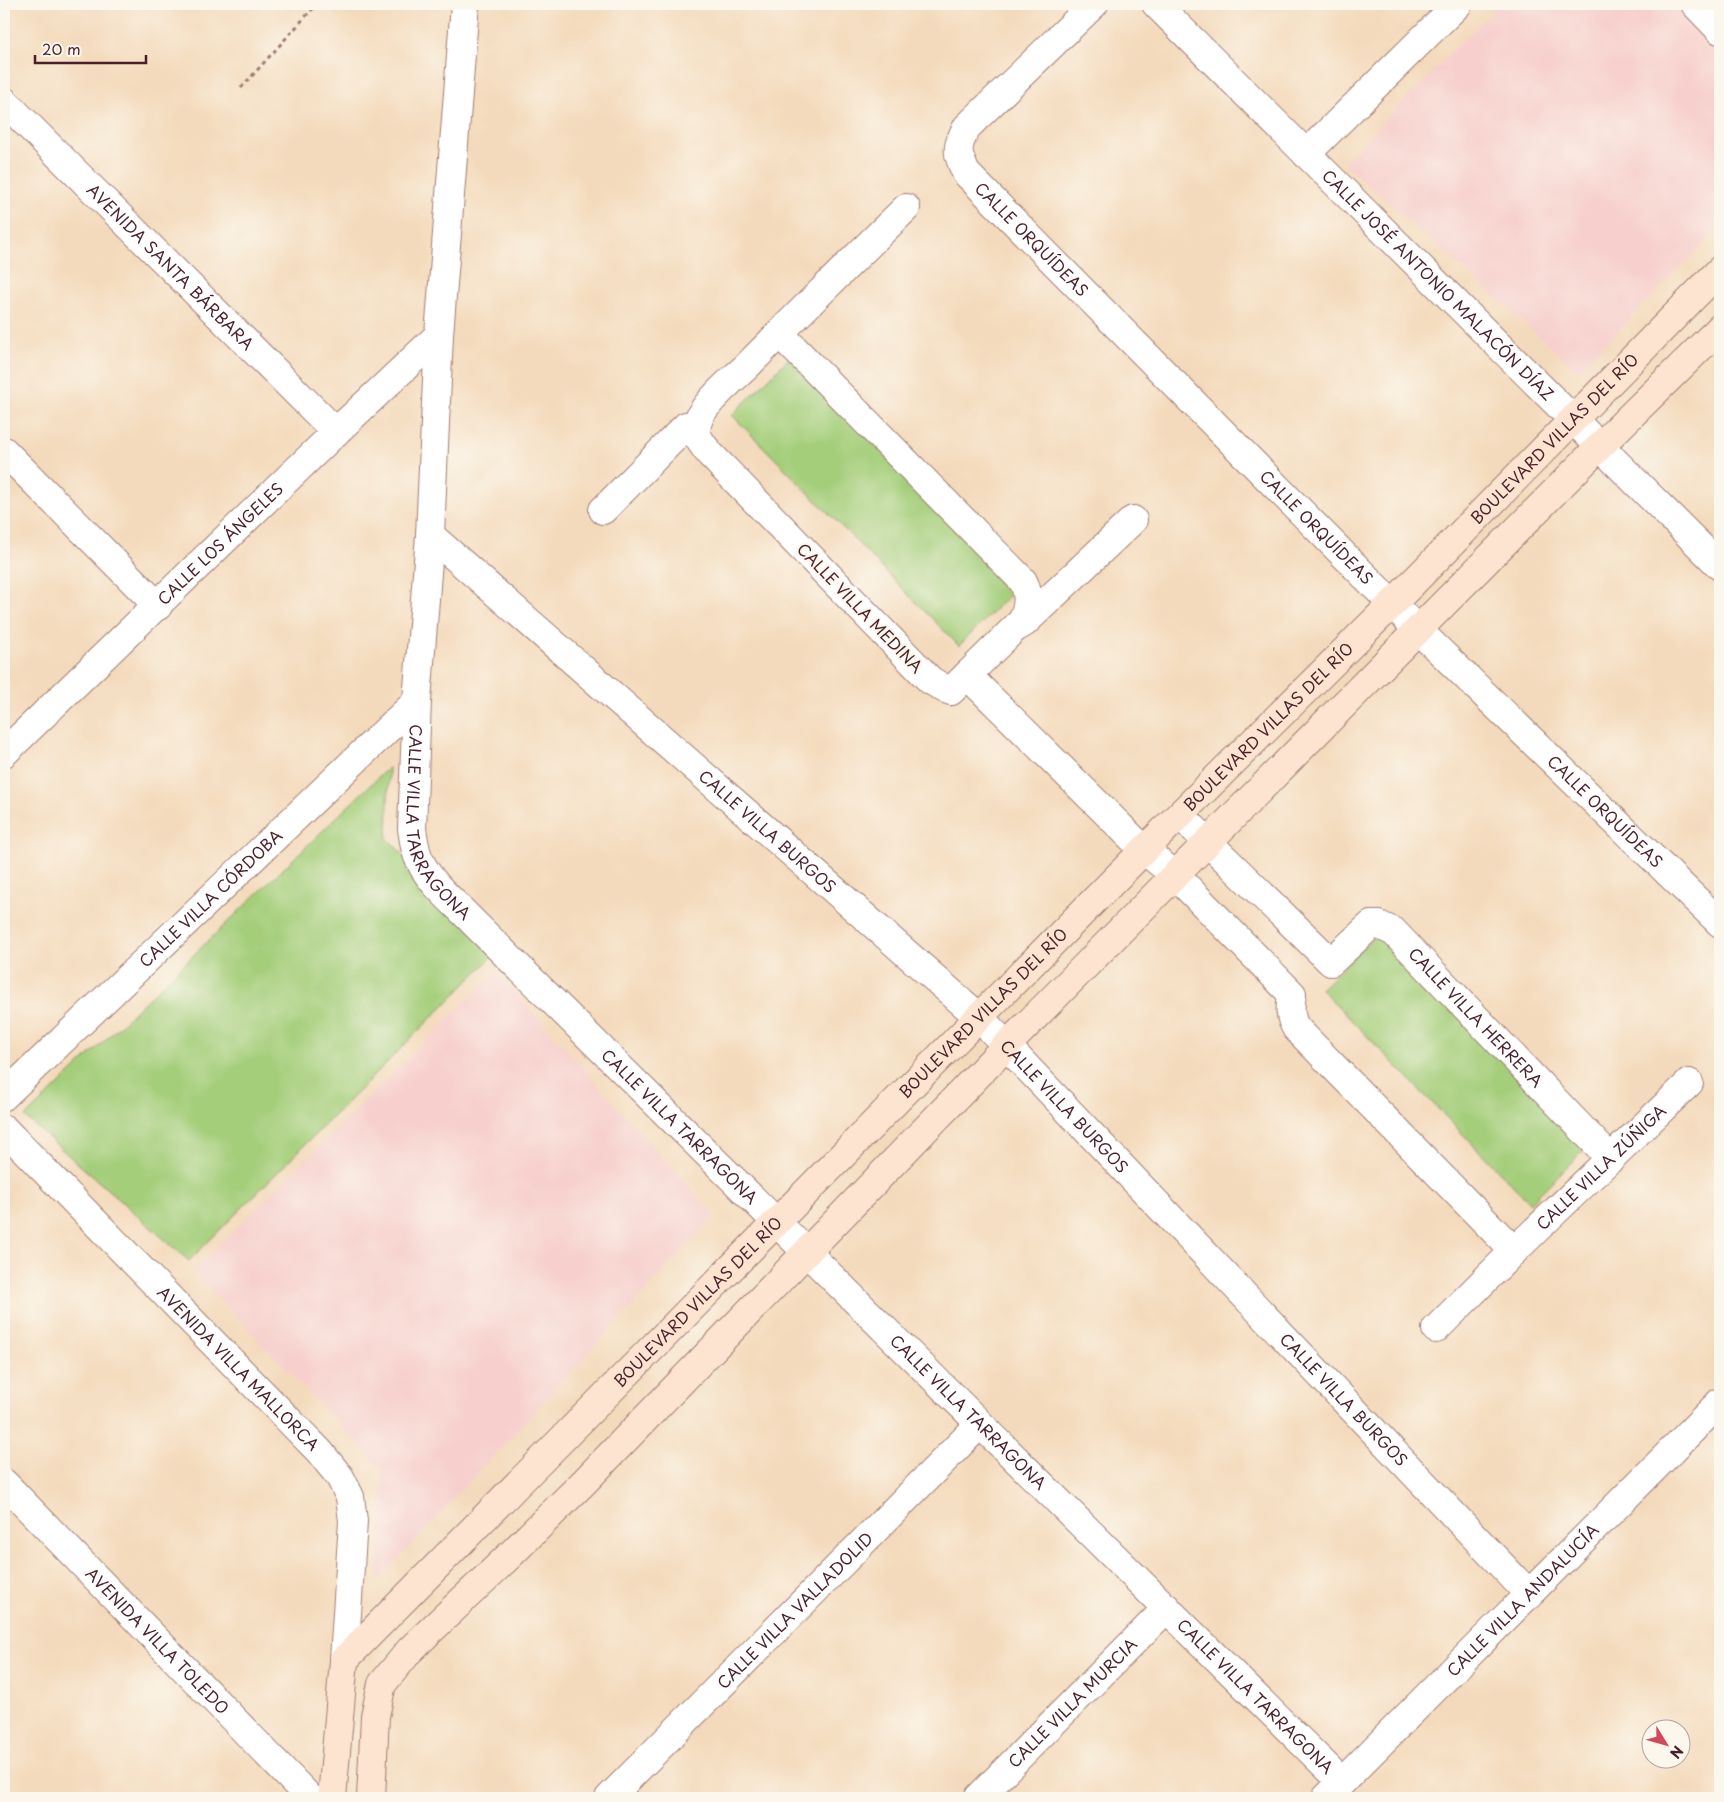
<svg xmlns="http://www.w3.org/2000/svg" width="1724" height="1802" viewBox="0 0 1724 1802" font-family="'Playpen Sans',sans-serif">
	<rect width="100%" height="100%" fill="#fbf7ec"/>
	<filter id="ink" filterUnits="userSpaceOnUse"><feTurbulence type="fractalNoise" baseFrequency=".02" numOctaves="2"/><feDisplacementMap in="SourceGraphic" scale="10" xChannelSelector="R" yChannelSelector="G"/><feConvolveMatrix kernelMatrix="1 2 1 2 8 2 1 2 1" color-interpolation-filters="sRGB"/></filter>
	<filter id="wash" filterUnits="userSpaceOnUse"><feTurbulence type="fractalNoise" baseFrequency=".0096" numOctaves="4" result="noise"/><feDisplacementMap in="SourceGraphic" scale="20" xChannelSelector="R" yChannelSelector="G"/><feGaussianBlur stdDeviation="1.12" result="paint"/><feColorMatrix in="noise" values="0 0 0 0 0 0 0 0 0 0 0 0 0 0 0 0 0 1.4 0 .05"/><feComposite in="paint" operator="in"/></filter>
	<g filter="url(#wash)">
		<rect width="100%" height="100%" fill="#f4dabc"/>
		<g fill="#f7d0cd">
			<polygon points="1499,4 1671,4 1720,59 1720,227 1578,371 1343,163"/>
			<polygon points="496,971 715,1216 378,1581 383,1471 193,1271"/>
		</g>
		<g fill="#a4ce7a" stroke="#777652">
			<polygon points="789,358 1016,589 959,646 732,415"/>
			<polygon points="389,767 387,838 498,951 189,1261 25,1117"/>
			<polygon points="1384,927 1593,1141 1530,1203 1321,989"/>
		</g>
	</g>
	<g filter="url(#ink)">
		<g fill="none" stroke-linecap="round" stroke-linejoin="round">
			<g stroke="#9f7c74" stroke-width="30">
				<g id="street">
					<path id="s1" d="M465,4l-26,331 -9,200 -13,166 -5,128c2,12 3,24 9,34 11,22 34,40 51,58l870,861"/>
					<path id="s2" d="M1094,4l-127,123c-12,22 -10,25 -1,46l452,457 302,293"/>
					<path id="s3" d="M1156,4l564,562"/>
					<polyline points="1695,4 1720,30"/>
					<path id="s4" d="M4,101l332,331"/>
					<polyline points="1306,154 1458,4"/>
					<path d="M779,333l244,248c7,14 6,26 -2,41l-70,69 -6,-2 -15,-9 -220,-226c-8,-10 -17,-19 -12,-33 4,-16 35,-42 48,-54 52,-53 106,-106 160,-159"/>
					<polyline points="4,451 158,606"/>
					<polyline points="603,510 686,426 696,425"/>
					<path id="s5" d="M430,535l550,483 550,577"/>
					<polyline points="1019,626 1024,623 1133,520"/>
					<path d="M967,675l177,175 31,25 117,119c-2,14 -3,22 4,34l218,223"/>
					<path id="s6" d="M4,753l332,-321 103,-97"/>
					<path id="s7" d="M1180,815l151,147 40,-37h8l15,7 217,227"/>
					<path id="s8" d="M4,1096l413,-395"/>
					<path id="s9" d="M4,1129l315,322 21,26 10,20 3,24 -9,139"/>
					<path id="s10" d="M1436,1329l78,-78 175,-168"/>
					<path id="s11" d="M4,1483l306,315"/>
					<path id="s12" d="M609,1798l371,-374"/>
					<path id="s13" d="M978,1798l189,-190"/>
					<path id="s14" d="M1326,1798l394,-396"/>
				</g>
			</g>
			<g stroke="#9f7c74" stroke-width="30">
				<g id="secondary">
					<path id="s15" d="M332,1798l12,-138 800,-810 248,-246 328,-334"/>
					<polyline points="371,1798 375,1716 382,1684 410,1650 508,1557 584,1482 1007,1045 1600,446 1720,328"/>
				</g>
			</g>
			<polyline stroke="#9f7c74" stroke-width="3" stroke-dasharray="4 4" stroke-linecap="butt" points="241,88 317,4"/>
			<use href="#street" stroke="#fff" stroke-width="28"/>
			<use href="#secondary" stroke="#fde4d1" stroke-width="28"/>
		</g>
	</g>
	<g text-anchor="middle" stroke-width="4" stroke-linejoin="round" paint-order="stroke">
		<g font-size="16" fill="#4a1f2b" stroke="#fbf7ec">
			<text dy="6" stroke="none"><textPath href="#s2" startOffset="319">CALLE ORQUÍDEAS</textPath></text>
			<text dy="6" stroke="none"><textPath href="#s4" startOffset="235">AVENIDA SANTA BÁRBARA</textPath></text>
			<text dy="6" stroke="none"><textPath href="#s3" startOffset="398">CALLE JOSÉ ANTONIO MALACÓN DÍAZ</textPath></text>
			<text dy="6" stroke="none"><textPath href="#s15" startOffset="1858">BOULEVARD VILLAS DEL RÍO</textPath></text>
			<text dy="6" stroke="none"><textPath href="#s2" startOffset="724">CALLE ORQUÍDEAS</textPath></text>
			<text dy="6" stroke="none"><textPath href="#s6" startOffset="301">CALLE LOS ÁNGELES</textPath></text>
			<text transform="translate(860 608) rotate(46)" y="6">CALLE VILLA MEDINA</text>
			<text dy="6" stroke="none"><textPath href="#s15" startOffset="1452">BOULEVARD VILLAS DEL RÍO</textPath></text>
			<text dy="6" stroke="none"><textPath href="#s2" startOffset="1129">CALLE ORQUÍDEAS</textPath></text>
			<text dy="6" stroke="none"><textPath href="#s1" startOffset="828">CALLE VILLA TARRAGONA</textPath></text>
			<text dy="6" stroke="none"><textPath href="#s5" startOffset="449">CALLE VILLA BURGOS</textPath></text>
			<text dy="6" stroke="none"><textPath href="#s8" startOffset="286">CALLE VILLA CÓRDOBA</textPath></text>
			<text dy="6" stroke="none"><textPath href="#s15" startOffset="1048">BOULEVARD VILLAS DEL RÍO</textPath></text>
			<text dy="6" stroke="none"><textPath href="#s7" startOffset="408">CALLE VILLA HERRERA</textPath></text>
			<text dy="6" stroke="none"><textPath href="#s5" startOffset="854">CALLE VILLA BURGOS</textPath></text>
			<text dy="6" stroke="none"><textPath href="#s1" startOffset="1232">CALLE VILLA TARRAGONA</textPath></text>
			<text dy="6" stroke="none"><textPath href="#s10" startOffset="231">CALLE VILLA ZÚÑIGA</textPath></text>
			<text dy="6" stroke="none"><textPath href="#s15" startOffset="642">BOULEVARD VILLAS DEL RÍO</textPath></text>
			<text dy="6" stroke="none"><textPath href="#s9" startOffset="335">AVENIDA VILLA MALLORCA</textPath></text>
			<text dy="6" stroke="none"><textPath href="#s5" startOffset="1259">CALLE VILLA BURGOS</textPath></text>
			<text dy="6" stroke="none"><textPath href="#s1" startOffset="1638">CALLE VILLA TARRAGONA</textPath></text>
			<text dy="6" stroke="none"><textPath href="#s14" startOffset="279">CALLE VILLA ANDALUCÍA</textPath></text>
			<text dy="6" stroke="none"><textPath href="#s12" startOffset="264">CALLE VILLA VALLADOLID</textPath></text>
			<text dy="6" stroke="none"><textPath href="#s11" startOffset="220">AVENIDA VILLA TOLEDO</textPath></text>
			<text dy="6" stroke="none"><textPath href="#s1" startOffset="2042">CALLE VILLA TARRAGONA</textPath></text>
			<text dy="6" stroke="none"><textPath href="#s13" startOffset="134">CALLE VILLA MURCIA</textPath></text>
		</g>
	</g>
	<rect width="1724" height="1802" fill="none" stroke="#fbf7ec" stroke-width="20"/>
	<g transform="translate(1666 1744) rotate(127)"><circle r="24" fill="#fbf7ec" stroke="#b4a19f"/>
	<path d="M0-4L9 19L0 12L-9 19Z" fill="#d1495b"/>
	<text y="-8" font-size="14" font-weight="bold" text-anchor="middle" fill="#4a1f2b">N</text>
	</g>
	<path d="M35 55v8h111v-8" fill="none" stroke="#4a1f2b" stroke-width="2.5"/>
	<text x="42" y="55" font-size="15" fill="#4a1f2b" stroke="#fbf7ec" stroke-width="4" paint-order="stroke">20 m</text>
</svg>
